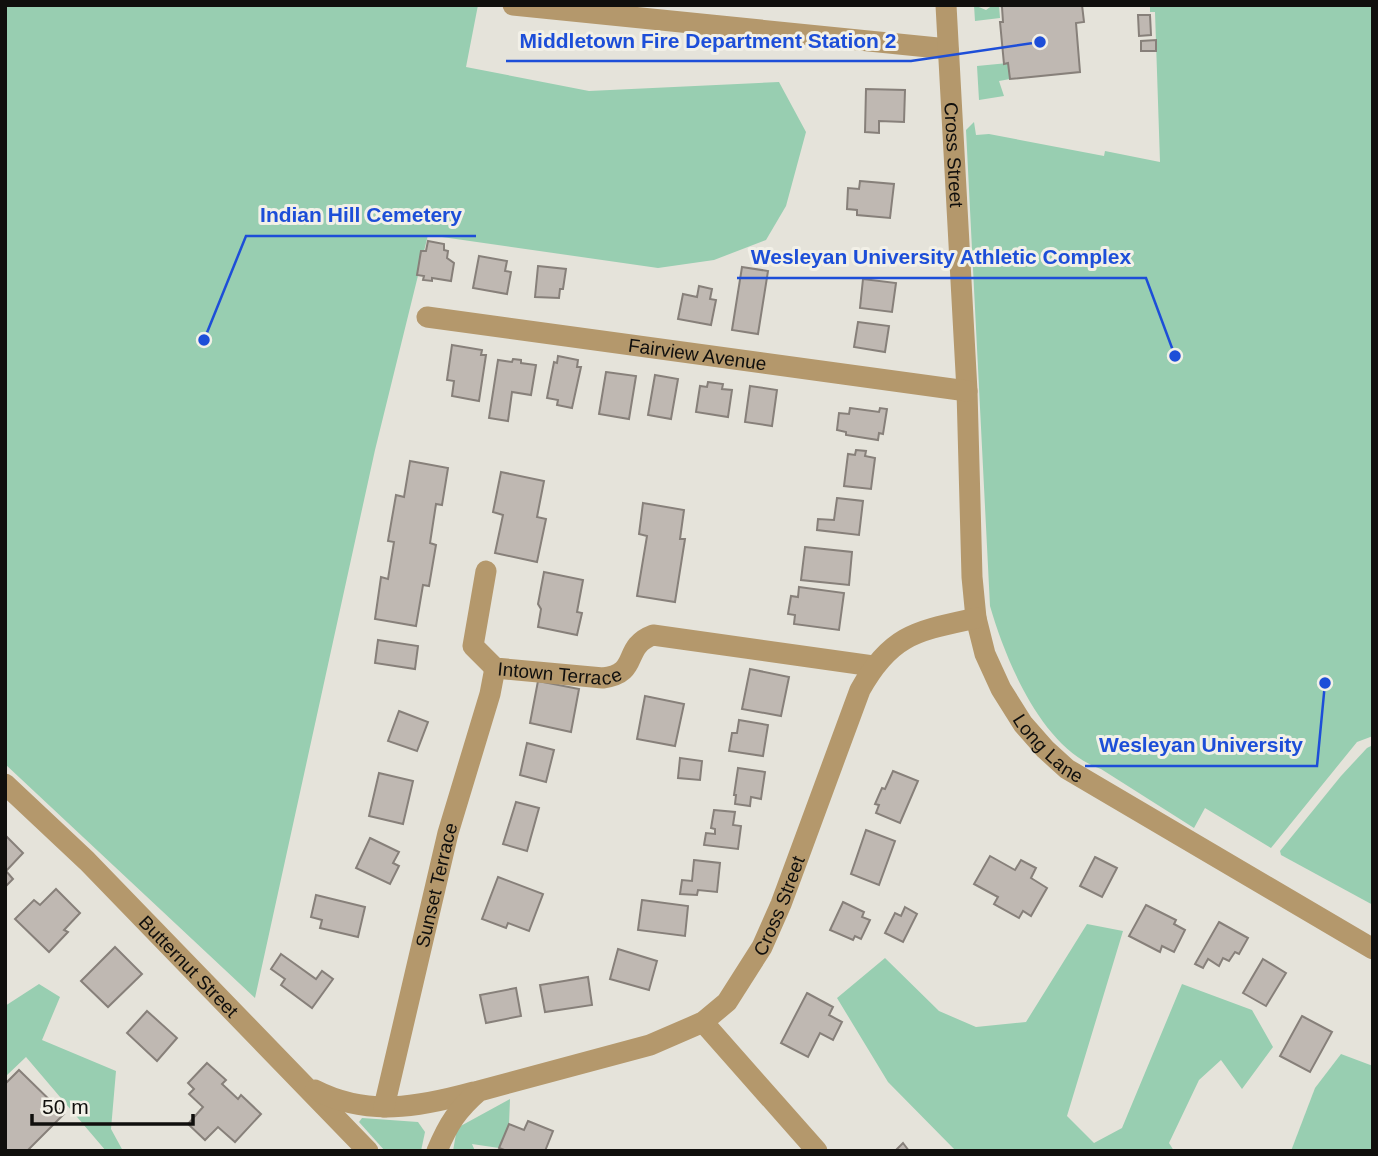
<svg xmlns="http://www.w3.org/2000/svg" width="1378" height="1156" viewBox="0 0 1378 1156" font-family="Arial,sans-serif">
	<rect width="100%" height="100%" fill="#e5e3da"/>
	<g fill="#98ceb1">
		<polygon points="5,5 478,5 466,67 589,91 779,82 806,132 786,206 766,240 714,260 658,268 428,235 375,450 255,998 5,764"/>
		<polygon points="974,5 986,10 993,5 999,5 1000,18 975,21"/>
		<path d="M1150,5h223v731l-16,6 -86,106 -66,-40 -11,20 -93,-59c-59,-20 -95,-108 -111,-163l-24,-476 8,-8 2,13 13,-1 115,22 1,-5 55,11 -5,-150h-5z"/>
		<polygon points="1008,63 1010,79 999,81 1004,96 979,100 977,66"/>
		<polygon points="1373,745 1373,905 1281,855 1280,851 1341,776 1367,748"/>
		<polygon points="1087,924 1123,931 1067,1116 1094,1143 1122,1128 1182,984 1252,1010 1273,1047 1242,1089 1221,1060 1199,1080 1169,1143 1174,1151 956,1151 888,1082 837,998 885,958 939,1011 976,1027 1026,1022"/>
		<polygon points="39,984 60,997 42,1040 116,1071 111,1129 123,1151 106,1151 26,1057 5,1077 5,1006"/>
		<polygon points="1341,1054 1373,1066 1373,1151 1291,1151 1315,1088"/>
		<polygon points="510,1099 509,1124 499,1148 472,1144 475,1151 453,1151 457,1128"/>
		<polygon points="362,1118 418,1122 425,1132 421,1151 385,1151 359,1122"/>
	</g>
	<g fill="#bfb8b2" stroke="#87807a" stroke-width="2">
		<polygon points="999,5 1082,5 1084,22 1076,23 1080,72 1010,79 1008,63 1004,64 1000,22 1003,22 1002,7"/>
		<polygon points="1138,15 1150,15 1151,35 1139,36"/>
		<polygon points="1156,40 1156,51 1141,51 1141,41"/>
		<polygon points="866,89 905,90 904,122 879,121 879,133 865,132"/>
		<polygon points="860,181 894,184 890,218 857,215 857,210 847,209 848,188 859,189"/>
		<polygon points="428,241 444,244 444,250 448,251 447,258 454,263 451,281 432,278 432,281 423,280 424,276 417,275 421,251 426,251"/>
		<polygon points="479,256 507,261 505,271 511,272 507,294 473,288"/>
		<polygon points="538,266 566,269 563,289 560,289 559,298 535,297"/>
		<polygon points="742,267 768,271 758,334 732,330"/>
		<polygon points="863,279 896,283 892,312 860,308"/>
		<polygon points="699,286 712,289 710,299 716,300 711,325 678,319 683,294 697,297"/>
		<polygon points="858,322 889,326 885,352 854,347"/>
		<polygon points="452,345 482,350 481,355 486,355 479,401 452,396 454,381 447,380"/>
		<polygon points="558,356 578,360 577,367 581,367 572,408 557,405 558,400 547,398 554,362 557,363"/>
		<polygon points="513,359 521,360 521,363 536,365 531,395 512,392 508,421 489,418 498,360 512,362"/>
		<polygon points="606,372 636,376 629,419 599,414"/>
		<polygon points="655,375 678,379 671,419 648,415"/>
		<polygon points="708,382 723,384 722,389 732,390 728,417 696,412 700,386 707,387"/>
		<polygon points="750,386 777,390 772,426 745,422"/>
		<polygon points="850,408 879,412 880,408 887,409 883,434 879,433 878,440 846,435 846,432 837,430 839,413 849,414"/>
		<polygon points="856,450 866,451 865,456 875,458 871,489 844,486 848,454 855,455"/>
		<polygon points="410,461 448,468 442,505 436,504 430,543 436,545 429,586 423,585 416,626 375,619 381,577 388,579 394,542 388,541 396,495 404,497"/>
		<polygon points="501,472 544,481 537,517 546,519 537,562 495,553 503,515 493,512"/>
		<polygon points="837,498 863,501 859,535 817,530 818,519 834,520"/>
		<polygon points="643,503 684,510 680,539 685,539 675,602 637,596 647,536 639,534"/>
		<polygon points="805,547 852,552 849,585 801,580"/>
		<polygon points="544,572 583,580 577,612 582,613 577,635 538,627 541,609 538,604"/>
		<polygon points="799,587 844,593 839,630 794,624 795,615 788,614 791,596 798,597"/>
		<polygon points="378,640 418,646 415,669 375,663"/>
		<polygon points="750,669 789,677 781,716 742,709"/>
		<polygon points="538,681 579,689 571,732 530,723"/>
		<polygon points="645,696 684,704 675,746 637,739"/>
		<polygon points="399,711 428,722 417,751 388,741"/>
		<polygon points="739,720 768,725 763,756 729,751 732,733 737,733"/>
		<polygon points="527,743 554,750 546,782 520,775"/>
		<polygon points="680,758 702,761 700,780 678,778"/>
		<polygon points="738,768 765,772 761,799 751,797 750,806 735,804 736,795 734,795"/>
		<polygon points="893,771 918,781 900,823 876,813 879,805 875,804 882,788 885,789"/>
		<polygon points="379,773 413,781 403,824 369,816"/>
		<polygon points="516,802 539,808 527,851 503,844"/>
		<polygon points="714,810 735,812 733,825 741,826 738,849 704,845 706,833 715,834 715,829 711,828"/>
		<polygon points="866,830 895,841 879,885 851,874"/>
		<polygon points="5,835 23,853 6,871 13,879 5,887"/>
		<polygon points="370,838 399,852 393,863 399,866 390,884 356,868"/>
		<polygon points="990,856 1015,870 1021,860 1036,868 1031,878 1047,888 1031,916 1023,911 1019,918 994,904 998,897 974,884"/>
		<polygon points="1095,857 1117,868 1102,897 1080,886"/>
		<polygon points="694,860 720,863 717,892 698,890 697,895 680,894 682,880 692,881"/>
		<polygon points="498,877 543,894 529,931 508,923 506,928 482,919"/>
		<polygon points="56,889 80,913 64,930 68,932 49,952 15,919 34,900 40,905"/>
		<polygon points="316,895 365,907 358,937 320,928 322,920 311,917"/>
		<polygon points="642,900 688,906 685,936 638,930"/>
		<polygon points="843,902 864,912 862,917 870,920 861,939 855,936 853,940 830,930"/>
		<polygon points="1146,905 1176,920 1174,924 1185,930 1174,952 1162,946 1160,952 1129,936"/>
		<polygon points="905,907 917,914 903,942 885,933 895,913 901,916"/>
		<polygon points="1219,922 1248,938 1239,954 1235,952 1229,961 1223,958 1219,966 1208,959 1203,968 1195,964"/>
		<polygon points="115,947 142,974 108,1007 81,981"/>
		<polygon points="618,949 657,961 649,990 610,979"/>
		<polygon points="281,954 316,979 322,971 333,979 312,1008 281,985 285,979 271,969"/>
		<polygon points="1263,959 1286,973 1266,1006 1243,993"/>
		<polygon points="588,977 592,1005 545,1012 540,985"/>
		<polygon points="516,988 521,1016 486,1023 480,995"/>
		<polygon points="807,993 833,1007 829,1015 842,1022 833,1040 820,1033 808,1057 781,1043"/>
		<polygon points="147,1011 177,1038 157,1061 127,1033"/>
		<polygon points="1302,1016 1332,1032 1310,1072 1280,1056"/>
		<polygon points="207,1063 226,1080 222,1084 238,1099 241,1095 261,1114 235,1142 218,1127 205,1140 188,1124 203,1107 189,1094 194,1089 188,1083"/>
		<polygon points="19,1070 64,1114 27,1151 5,1151 5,1084"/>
		<polygon points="528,1121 553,1131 545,1151 507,1151 499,1148 509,1124 524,1130"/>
		<polygon points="903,1143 909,1151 895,1151"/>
	</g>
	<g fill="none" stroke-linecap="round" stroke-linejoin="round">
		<g stroke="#b4986c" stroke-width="21">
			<polyline points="513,5 948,49"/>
			<path id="s1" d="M946,5l21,386 5,186 4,41 9,36 16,35 22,35 22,25 22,20 306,180"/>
			<path id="s2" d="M427,317l540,74"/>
			<path id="s3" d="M486,571l-13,75 22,22 108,10c38,-5 18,-31 50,-43l220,31"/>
			<path id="s4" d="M5,784l82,77 281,290"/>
			<polyline points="703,1022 817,1151"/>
			<path d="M315,1090c53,27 104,17 159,2"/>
			<path id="s5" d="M384,1107l64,-274 42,-139 5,-26"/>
			<path id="s6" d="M437,1151c11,-27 21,-42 42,-60l171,-46 53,-23 24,-20 35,-55 19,-43 79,-214c31,-56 57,-59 116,-72"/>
		</g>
	</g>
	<g text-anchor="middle" stroke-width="6" stroke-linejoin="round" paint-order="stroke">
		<g font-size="19" fill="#100f0d" stroke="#f2f0e7">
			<text dy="7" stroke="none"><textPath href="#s1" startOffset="150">Cross Street</textPath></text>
			<text dy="7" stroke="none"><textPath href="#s2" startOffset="273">Fairview Avenue</textPath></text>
			<text dy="7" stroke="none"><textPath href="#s3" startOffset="172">Intown Terrace</textPath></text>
			<text dy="7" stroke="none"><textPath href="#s1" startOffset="766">Long Lane</textPath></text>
			<text dy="7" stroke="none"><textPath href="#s5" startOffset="228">Sunset Terrace</textPath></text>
			<text dy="7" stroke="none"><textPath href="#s6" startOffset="450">Cross Street</textPath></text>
			<text dy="7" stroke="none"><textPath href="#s4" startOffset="259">Butternut Street</textPath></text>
		</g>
	</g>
	<path fill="none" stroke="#1d4ed8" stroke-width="2.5" d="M1040 42L911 61H506M204 340L246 236H476M1175 356L1146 278H737M1325 683L1317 766H1085"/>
	<g fill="#1d4ed8" stroke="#f2f0e7" stroke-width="2.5">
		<circle cx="1040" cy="42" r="7"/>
		<circle cx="204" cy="340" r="7"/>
		<circle cx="1175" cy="356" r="7"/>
		<circle cx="1325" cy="683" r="7"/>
	</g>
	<g font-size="21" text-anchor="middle" font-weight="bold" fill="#1d4ed8" stroke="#f2f0e7" stroke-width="6" stroke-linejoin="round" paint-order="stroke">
		<text x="708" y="48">Middletown Fire Department Station 2</text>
		<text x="361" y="222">Indian Hill Cemetery</text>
		<text x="941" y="264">Wesleyan University Athletic Complex</text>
		<text x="1201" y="752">Wesleyan University</text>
	</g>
	<rect width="1378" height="1156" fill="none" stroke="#100f0d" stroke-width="14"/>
	<path d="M32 1114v10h161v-10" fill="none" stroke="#100f0d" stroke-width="3.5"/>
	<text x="42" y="1114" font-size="21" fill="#100f0d" stroke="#f2f0e7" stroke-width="5" paint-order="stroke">50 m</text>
</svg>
